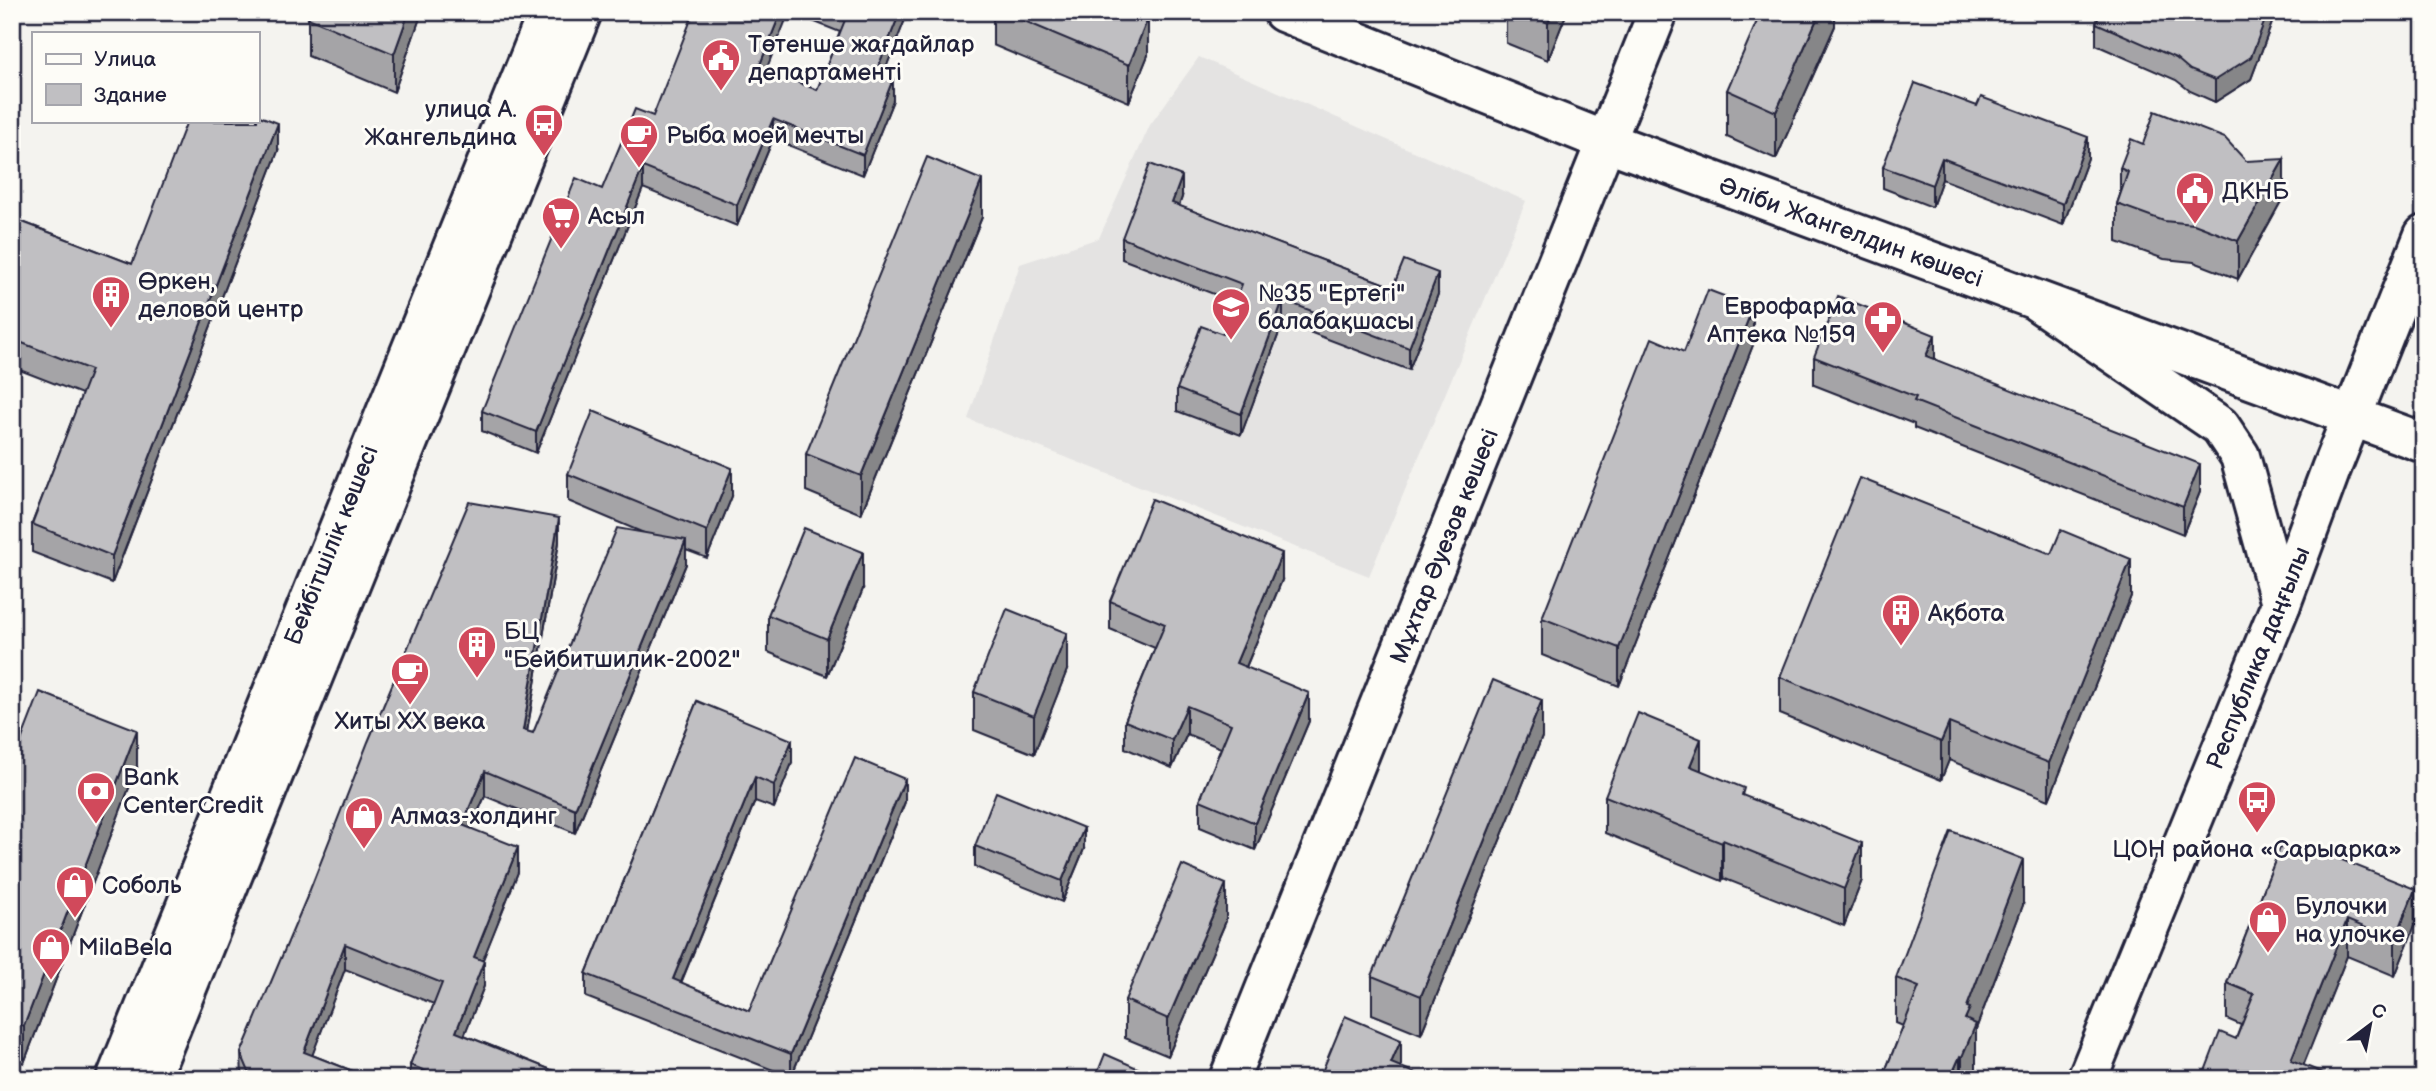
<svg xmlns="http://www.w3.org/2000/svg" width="2436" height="1091" viewBox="0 0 2436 1091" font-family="'Balsamiq Sans',sans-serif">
	<rect width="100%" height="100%" fill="#f4f3ef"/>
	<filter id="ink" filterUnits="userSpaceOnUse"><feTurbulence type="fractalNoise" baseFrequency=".0143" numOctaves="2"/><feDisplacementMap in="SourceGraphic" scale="14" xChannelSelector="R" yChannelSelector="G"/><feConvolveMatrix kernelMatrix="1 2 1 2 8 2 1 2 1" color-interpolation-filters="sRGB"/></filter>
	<g filter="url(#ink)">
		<polygon fill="#e4e3e2" points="1199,57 1526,201 1369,576 968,419 1020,264 1099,238 1150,125"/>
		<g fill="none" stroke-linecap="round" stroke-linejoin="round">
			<g stroke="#22223b" stroke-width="44">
				<g id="minor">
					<polyline points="1283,12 1605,141 2424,443"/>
					<polyline points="1229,1079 1658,12"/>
				</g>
			</g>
			<g stroke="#22223b" stroke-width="44">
				<g id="major">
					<polyline points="2038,302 2220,426 2240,456 2281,604"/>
					<polyline points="116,1079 548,12"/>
					<polyline points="150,1079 582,12"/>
					<polyline points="2087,1079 2281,604 2331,469 2424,235"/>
				</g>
			</g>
			<use href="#minor" stroke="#fdfcf7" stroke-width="38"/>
			<use href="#major" stroke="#fdfcf7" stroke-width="38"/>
		</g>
		<g fill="#a5a4a7" stroke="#22223b" stroke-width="2">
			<polygon points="422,12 394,92 308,56 308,18"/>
			<polygon points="790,12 908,12 883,75 893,100 863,175 773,139 737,226 643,188 536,453 482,431 482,411 602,189 653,116 766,70 817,90 840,32"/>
			<polygon points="993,12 1135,12 1148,55 1129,102 993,45"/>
			<polygon points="1506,12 1567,12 1548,60 1506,43"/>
			<polygon points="1835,12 1835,26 1776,159 1727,137 1727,90"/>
			<polygon points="2101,12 2276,12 2251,79 2215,102 2190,91 2176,80 2096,45 2096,23"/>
			<polygon points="1977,106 2088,158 2063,225 1942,179 1932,207 1883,188 1883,167"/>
			<polygon points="2143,144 2246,161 2284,196 2238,279 2194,262 2164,259 2117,242 2117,204 2120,195 2120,168"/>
			<polygon points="278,151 112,583 32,552 32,524 82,394 12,367 12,218 132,264"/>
			<polygon points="1182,197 1179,206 1393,287 1438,294 1409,370 1283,322 1241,435 1177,411 1177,389 1223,334 1235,302 1122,259 1122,238"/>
			<polygon points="982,217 861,514 806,491 806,454"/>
			<polygon points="1753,345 1619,686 1542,655 1542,618 1684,352"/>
			<polygon points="1814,357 1935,360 2200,492 2183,534 1914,428 1914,424 1814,385"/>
			<polygon points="568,474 732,496 707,558 686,550 686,564 575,833 485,796 471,828 518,872 482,961 484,986 464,1035 574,1079 410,1079 410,1065 434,1004 345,969 312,1055 373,1079 242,1079 241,1053 559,542 527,732 533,733 644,533 568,501"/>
			<polygon points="2051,554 2131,596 2049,800 1949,760 1941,780 1780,714 1780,677"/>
			<polygon points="1282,580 1246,667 1309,721 1255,850 1200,827 1200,800 1221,748 1187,734 1172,768 1125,748 1125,721 1155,648 1110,629 1110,601"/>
			<polygon points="863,589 827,676 768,652 768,615"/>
			<polygon points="1067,670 1034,754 974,730 974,692"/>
			<polygon points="697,701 792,763 774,808 755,801 681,983 749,1011 905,802 791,1077 586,997 586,974"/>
			<polygon points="1542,737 1421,1034 1372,1014 1372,976"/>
			<polygon points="12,764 137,767 24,1063 12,1059"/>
			<polygon points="1701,771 1744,796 1862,880 1844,926 1723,878 1722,881 1605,833 1605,796"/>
			<polygon points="2282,843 2415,925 2395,976 2347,956 2303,1065 2236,1039 2241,1025 2227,1019 2227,983"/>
			<polygon points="975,846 1084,849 1062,902 975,867"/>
			<polygon points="2023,905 1976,1029 1976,1069 1972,1079 1882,1079 1903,1026 1896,1023 1896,978"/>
			<polygon points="1226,921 1168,1056 1125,1038 1125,1000"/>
		</g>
		<g fill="#868688" stroke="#22223b" stroke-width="2">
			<polygon points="409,12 422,12 394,92 394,54"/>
			<polygon points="781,12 789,12 759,88 759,67"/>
			<polygon points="900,12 908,12 876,93 876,72"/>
			<polygon points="1552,12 1567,12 1548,60 1548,23"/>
			<polygon points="1820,12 1835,12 1835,26 1776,159 1776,112"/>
			<polygon points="2268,12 2276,12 2251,79 2215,102 2215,80"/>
			<polygon points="1148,18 1148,55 1129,102 1129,65"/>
			<polygon points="893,79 893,100 863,175 863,155"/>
			<polygon points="773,119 773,139 737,226 737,205"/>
			<polygon points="278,123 278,151 112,583 112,556"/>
			<polygon points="2088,137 2088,158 2063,225 2063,204"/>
			<polygon points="1942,158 1942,179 1932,207 1932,185"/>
			<polygon points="2284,159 2284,196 2238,279 2238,241"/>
			<polygon points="643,167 643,188 536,453 536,432"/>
			<polygon points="1182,176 1182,197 1172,225 1172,203"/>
			<polygon points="982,180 982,217 861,514 861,476"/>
			<polygon points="1438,273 1438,294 1409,370 1409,348"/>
			<polygon points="1283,300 1283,322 1241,435 1241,414"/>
			<polygon points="1753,307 1753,345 1619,686 1619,648"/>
			<polygon points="1935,335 1935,362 1926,356"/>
			<polygon points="2200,464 2200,492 2183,534 2183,507"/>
			<polygon points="732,468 732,496 707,558 707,531"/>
			<polygon points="559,518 559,542 523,755 523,730"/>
			<polygon points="686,540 686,564 575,833 575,809"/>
			<polygon points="863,552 863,589 827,676 827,639"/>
			<polygon points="1282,553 1282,580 1236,691 1236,663"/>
			<polygon points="2131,559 2131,596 2049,800 2049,763"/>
			<polygon points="1067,633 1067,670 1034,754 1034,716"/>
			<polygon points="1309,693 1309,721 1255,850 1255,823"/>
			<polygon points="1542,700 1542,737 1421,1034 1421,996"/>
			<polygon points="1187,706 1187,734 1172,768 1172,740"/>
			<polygon points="1949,723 1949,760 1941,780 1941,742"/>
			<polygon points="137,730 137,767 24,1063 24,1026"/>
			<polygon points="1701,739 1701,776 1690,766"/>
			<polygon points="792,740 792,763 774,808 774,785"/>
			<polygon points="485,771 485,796 462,849 462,825"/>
			<polygon points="755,777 755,801 673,1002 673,979"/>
			<polygon points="905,779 905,802 791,1077 791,1054"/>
			<polygon points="1084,828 1084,849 1062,902 1062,881"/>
			<polygon points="1723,840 1723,878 1722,881 1722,843"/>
			<polygon points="1862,843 1862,880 1844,926 1844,889"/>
			<polygon points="518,847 518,872 474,982 474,957"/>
			<polygon points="2023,859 2023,905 1976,1029 1976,1069 1972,1079 1962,1079 1962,1057 1967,1007"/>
			<polygon points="1226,884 1226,921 1168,1056 1168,1019"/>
			<polygon points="2415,889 2415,925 2395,976 2395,940"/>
			<polygon points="2347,920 2347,956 2298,1079 2291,1060"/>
			<polygon points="345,944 345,969 304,1077 304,1052"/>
			<polygon points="484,961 484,986 456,1056 456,1032"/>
			<polygon points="1401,1040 1401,1079 1391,1063"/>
			<polygon points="1960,1056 1960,1079 1950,1079"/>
		</g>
		<g fill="#c0bfc2" stroke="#22223b" stroke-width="2">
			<polygon points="311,12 409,12 394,54 308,18"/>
			<polygon points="694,12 781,12 759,67 817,90 847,15 841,12 900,12 876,72 893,79 863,155 773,119 737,205 643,167 536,432 482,411 576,178 602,189 635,109 653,116"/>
			<polygon points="1003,12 1135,12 1148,18 1129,65"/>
			<polygon points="1523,12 1552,12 1548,23"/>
			<polygon points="1761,12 1820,12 1776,112 1727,90"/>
			<polygon points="2101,12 2268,12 2251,57 2215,80 2190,70 2176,58 2096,23"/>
			<polygon points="1915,83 1977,106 1981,97 2088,137 2063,204 1942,158 1932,185 1883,167"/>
			<polygon points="2155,111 2225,138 2246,161 2284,159 2238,241 2194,224 2164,221 2117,204 2128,172 2120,168 2131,139 2143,144"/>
			<polygon points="257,115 278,123 112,556 32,524 91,370 12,339 12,218 132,264 187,121 257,121"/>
			<polygon points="927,157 982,180 861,476 806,454"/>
			<polygon points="1150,164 1182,176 1172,203 1393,287 1404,260 1438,273 1409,348 1283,300 1241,414 1177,389 1201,326 1223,334 1242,284 1122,238"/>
			<polygon points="1708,290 1753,307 1619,648 1542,618 1652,338 1684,352"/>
			<polygon points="1838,296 1935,335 1926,356 2200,464 2183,507 1914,401 1916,397 1814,357"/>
			<polygon points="593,411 732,468 707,531 568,474"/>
			<polygon points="1860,478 2051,554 2061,530 2131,559 2049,763 1949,723 1941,742 1780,677"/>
			<polygon points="1152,499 1282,553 1236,663 1309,693 1255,823 1200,800 1231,724 1187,706 1172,740 1125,721 1165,624 1110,601"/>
			<polygon points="469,502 559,518 523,730 533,733 617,528 686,540 575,809 485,771 462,825 518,847 474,957 484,961 456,1032 574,1079 446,1079 410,1065 442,983 345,944 304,1052 373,1079 252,1079 241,1053 309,892 368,742"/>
			<polygon points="804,528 863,552 827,639 768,615"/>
			<polygon points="1007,609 1067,633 1034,716 974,692"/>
			<polygon points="1493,680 1542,700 1421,996 1372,976"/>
			<polygon points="40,692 137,730 24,1026 12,1021 12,764"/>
			<polygon points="697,701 792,740 774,785 755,777 673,979 749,1011 855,758 905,779 791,1054 586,974"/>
			<polygon points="1638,713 1701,739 1690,766 1744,788 1742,795 1862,843 1844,889 1723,840 1722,843 1605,796"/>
			<polygon points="996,792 1084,828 1062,881 975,846"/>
			<polygon points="1951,831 2023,859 1967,1007 1970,1008 1965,1019 1976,1024 1962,1057 1960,1056 1950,1079 1882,1079 1919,987 1896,978"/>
			<polygon points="2282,843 2310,854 2312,848 2415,889 2395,940 2347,920 2291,1060 2338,1079 2202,1079 2220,1032 2236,1039 2254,994 2227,983"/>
			<polygon points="1182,865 1226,884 1168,1019 1125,1000"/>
			<polygon points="1345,1016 1401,1040 1391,1063 1430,1079 1319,1079"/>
			<polygon points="1105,1054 1151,1074 1149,1079 1095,1079"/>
		</g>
	</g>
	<defs>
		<g id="civic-pin" transform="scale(2.0125)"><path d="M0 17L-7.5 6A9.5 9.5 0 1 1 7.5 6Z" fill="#d1495b" stroke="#fdfcf7"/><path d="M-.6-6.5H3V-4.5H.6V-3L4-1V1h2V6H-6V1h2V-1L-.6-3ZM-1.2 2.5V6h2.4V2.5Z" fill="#fff"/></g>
		<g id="bus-pin" transform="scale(2.0125)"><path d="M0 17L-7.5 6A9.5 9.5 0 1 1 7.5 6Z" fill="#d1495b" stroke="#fdfcf7"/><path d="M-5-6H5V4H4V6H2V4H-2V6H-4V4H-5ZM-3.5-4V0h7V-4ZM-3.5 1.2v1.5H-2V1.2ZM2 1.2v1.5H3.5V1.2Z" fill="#fff"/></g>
		<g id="cafe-pin" transform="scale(2.0125)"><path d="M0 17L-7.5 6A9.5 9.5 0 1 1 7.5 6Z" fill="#d1495b" stroke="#fdfcf7"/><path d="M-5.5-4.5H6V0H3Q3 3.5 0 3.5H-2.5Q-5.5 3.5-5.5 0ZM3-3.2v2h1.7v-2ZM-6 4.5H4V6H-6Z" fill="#fff"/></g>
		<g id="supermarket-pin" transform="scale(2.0125)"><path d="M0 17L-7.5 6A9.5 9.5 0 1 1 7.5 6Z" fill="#d1495b" stroke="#fdfcf7"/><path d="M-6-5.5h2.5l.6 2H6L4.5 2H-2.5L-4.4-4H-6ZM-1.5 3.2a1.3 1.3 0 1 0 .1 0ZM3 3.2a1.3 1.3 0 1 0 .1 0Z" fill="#fff"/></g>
		<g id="building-pin" transform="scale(2.0125)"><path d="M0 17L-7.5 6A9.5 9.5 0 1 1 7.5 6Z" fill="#d1495b" stroke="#fdfcf7"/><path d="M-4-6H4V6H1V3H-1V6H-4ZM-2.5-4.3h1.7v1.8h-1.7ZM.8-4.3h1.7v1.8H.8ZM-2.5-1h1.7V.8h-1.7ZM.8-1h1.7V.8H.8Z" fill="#fff"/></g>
		<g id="school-pin" transform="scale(2.0125)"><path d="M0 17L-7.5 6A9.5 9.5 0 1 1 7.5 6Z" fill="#d1495b" stroke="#fdfcf7"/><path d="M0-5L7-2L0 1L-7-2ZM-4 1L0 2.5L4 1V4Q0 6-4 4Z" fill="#fff"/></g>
		<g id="pharmacy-pin" transform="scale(2.0125)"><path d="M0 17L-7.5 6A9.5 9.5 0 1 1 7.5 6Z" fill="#d1495b" stroke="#fdfcf7"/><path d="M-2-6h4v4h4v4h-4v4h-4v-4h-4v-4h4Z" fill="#fff"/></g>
		<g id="bank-pin" transform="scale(2.0125)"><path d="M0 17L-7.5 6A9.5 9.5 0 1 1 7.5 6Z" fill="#d1495b" stroke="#fdfcf7"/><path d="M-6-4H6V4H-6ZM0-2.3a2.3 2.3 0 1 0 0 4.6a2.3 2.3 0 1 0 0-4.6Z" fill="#fff"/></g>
		<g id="shop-pin" transform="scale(2.0125)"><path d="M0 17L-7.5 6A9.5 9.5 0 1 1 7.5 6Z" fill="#d1495b" stroke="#fdfcf7"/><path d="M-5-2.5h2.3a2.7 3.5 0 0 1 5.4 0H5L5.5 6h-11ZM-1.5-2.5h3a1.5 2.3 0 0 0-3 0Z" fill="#fff"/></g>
	</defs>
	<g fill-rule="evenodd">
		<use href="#civic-pin" x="721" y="58"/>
		<use href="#bus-pin" x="544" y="123"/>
		<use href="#cafe-pin" x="639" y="135"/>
		<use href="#civic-pin" x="2195" y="191"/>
		<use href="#supermarket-pin" x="561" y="216"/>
		<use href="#building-pin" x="111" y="295"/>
		<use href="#school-pin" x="1231" y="307"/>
		<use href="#pharmacy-pin" x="1883" y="320"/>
		<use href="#building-pin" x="1901" y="613"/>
		<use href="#building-pin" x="477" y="645"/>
		<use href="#cafe-pin" x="410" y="672"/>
		<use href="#bank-pin" x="96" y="791"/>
		<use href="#bus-pin" x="2257" y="800"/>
		<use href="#shop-pin" x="364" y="816"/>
		<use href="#shop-pin" x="75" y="885"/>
		<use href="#shop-pin" x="2268" y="920"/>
		<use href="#shop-pin" x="51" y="947"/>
	</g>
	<g text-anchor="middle" stroke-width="6" stroke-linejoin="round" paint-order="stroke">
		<g font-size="24" fill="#22223b" stroke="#fdfcf7" text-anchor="start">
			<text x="748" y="52">Төтенше жағдайлар<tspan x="748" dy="28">департаменті</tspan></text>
			<text x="517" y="117" text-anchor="end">улица А.<tspan x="517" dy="28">Жангельдина</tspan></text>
			<text x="666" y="143">Рыба моей мечты</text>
			<text x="2222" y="199">ДКНБ</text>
			<text x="588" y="224">Асыл</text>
			<text x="138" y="289">Өркен,<tspan x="138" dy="28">деловой центр</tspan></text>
			<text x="1258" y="301">№35 "Ертегі"<tspan x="1258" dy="28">балабақшасы</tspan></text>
			<text x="1856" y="314" text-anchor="end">Еврофарма<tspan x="1856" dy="28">Аптека №159</tspan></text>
			<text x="1928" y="621">Ақбота</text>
			<text x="504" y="639">БЦ<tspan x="504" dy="28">"Бейбитшилик-2002"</tspan></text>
			<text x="410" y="729" text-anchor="middle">Хиты ХХ века</text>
			<text x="123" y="785">Bank<tspan x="123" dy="28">CenterCredit</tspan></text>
			<text x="391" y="824">Алмаз-холдинг</text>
			<text x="2257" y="857" text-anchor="middle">ЦОН района «Сарыарка»</text>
			<text x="102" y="893">Соболь</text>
			<text x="2295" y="914">Булочки<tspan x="2295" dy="28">на улочке</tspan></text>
			<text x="78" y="955">MilaBela</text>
		</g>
		<g font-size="24" fill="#22223b" stroke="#fdfcf7">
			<text transform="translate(1851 232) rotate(20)" y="8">Әліби Жангелдин көшесі</text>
			<text transform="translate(331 545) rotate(-68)" y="8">Бейбітшілік көшесі</text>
			<text transform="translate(1444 546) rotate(-68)" y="8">Мұхтар Әуезов көшесі</text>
			<text transform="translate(2258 658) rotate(-68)" y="8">Республика даңғылы</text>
		</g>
	</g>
	<rect width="2436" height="1091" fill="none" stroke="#fdfcf7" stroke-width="42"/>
	<rect x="21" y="21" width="2394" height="1049" fill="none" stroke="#22223b" stroke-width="2.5" filter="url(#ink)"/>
	<rect x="32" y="32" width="228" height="91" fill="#fdfcf7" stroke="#a5a5ac" stroke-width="2"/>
	<rect x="46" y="54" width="35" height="10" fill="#fdfcf7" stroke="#a5a5ac" stroke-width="2"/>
	<text x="94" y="66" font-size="21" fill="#22223b">Улица</text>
	<rect x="46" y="84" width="35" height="21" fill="#c0bfc2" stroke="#a5a5ac" stroke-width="2"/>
	<text x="94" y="102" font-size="21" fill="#22223b">Здание</text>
	<g transform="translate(2370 1025) rotate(32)" stroke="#fdfcf7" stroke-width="5" paint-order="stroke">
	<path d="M0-5L12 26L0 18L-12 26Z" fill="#22223b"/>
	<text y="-10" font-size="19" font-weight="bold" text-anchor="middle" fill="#22223b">С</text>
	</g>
</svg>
